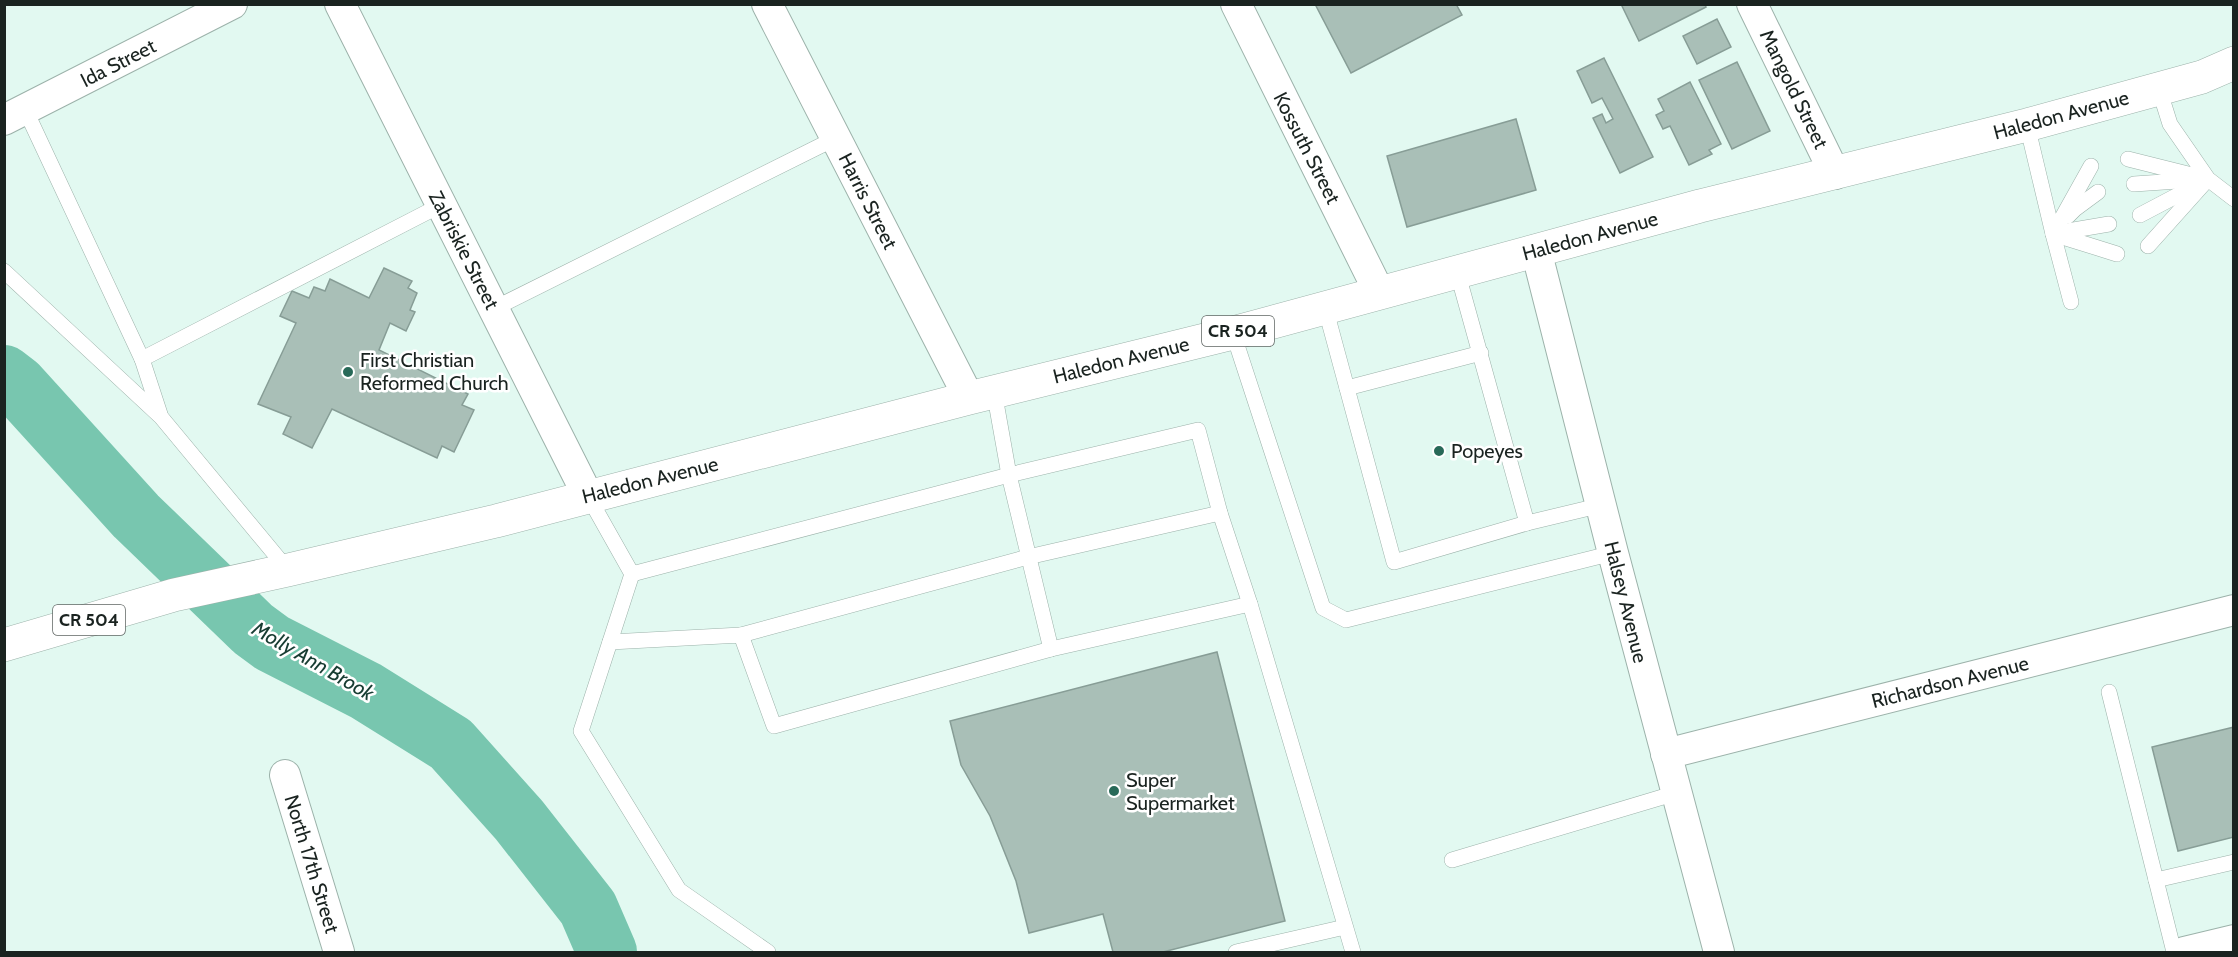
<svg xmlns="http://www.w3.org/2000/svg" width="2238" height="957" viewBox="0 0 2238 957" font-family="Cabin,sans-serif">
	<rect width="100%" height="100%" fill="#e2f9f1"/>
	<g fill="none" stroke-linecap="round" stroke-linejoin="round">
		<polyline stroke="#78c6af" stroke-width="60" points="4,375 17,385 136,516 253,629 272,643 366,691 451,744 519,820 588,908 607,952"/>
	</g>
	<g fill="#a9bfb7" stroke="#879d96" stroke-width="1.5">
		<polygon points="1315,4 1456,4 1462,15 1351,73"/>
		<polygon points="1621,4 1705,4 1706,7 1639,41"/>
		<polygon points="1717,19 1731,47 1697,64 1683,36"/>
		<polygon points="1604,58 1653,157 1620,173 1593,118 1602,114 1606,123 1613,119 1602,98 1592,103 1577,71"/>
		<polygon points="1737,62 1770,131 1732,149 1699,80"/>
		<polygon points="1690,82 1721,144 1709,150 1712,154 1689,165 1670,126 1663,129 1656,115 1664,111 1658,99"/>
		<polygon points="1516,119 1536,190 1407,227 1387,156"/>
		<polygon points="384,268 412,281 408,288 417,293 410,310 415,312 406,331 390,323 379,350 468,394 462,405 474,410 454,452 442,446 437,458 332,409 312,448 283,434 291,417 258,404 296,323 280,316 292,291 309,298 314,287 325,291 330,279 369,298"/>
		<polygon points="1217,652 1285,921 1163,952 1113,952 1103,914 1029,933 1016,881 990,816 961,765 950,721"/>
		<polygon points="2234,727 2234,837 2178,851 2152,747"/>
	</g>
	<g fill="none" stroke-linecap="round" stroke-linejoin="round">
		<g stroke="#9cb2aa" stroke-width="16">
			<g id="lane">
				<polyline points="2159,89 2170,124 2208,179 2234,199"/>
				<polyline points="25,109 142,359 160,414"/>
				<polyline points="2027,125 2053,234 2071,302"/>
				<polyline points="2128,159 2208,179 2148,246"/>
				<polyline points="2091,166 2053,234 2117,254"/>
				<polyline points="2134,184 2193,180"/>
				<polyline points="2140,215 2197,185"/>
				<polyline points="2068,216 2075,209 2098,192"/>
				<polyline points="2056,233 2109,224"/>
				<polyline points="4,271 161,417 288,570"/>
				<polyline points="1325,307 1394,562 1527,523 1457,271"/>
				<polyline points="493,309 836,138"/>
				<polyline points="1233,333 1323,608 1346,620 1613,553"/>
				<polyline points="142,359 441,205"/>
				<polyline points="1347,388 1481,353"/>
				<polyline points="994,391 1009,475 1198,430 1220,513 1250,604 1353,952"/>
				<polyline points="588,496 632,574 1009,475 1051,649 774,726 741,635 610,642"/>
				<polyline points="1527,523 1602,505"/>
				<polyline points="632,574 581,731 679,890 768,952"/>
				<polyline points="741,635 1028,557 1220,513"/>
				<polyline points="1051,649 1250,604"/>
				<polyline points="2109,692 2174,952"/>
				<polyline points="1452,860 1676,793"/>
				<polyline points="2156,880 2234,862"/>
				<polyline points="1236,952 1345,927"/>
			</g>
		</g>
		<g stroke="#9cb2aa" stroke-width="32">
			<g id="street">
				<polyline points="340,4 588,496"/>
				<polyline points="767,4 969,398"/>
				<polyline points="1236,4 1379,292"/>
				<polyline points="1752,4 1835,174"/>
				<polyline points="4,120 232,4"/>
				<polyline points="1536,250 1613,553 1719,952"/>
				<polyline points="1666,754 2234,610"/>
				<polyline points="285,775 339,952"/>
				<polyline points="2184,952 2234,940"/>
			</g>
		</g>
		<g stroke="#9cb2aa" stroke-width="34">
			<polyline id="primary" points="4,645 174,595 288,570 496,521 969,398 1233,333 1700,206 2027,125 2202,77 2234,63"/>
		</g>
		<use href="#lane" stroke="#fff" stroke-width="15"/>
		<use href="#street" stroke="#fff" stroke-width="30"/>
		<use href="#primary" stroke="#fff" stroke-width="33"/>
	</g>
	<g fill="#286958" stroke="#fff" stroke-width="2">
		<circle cx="348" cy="372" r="6"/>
		<circle cx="1439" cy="451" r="6"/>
		<circle cx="1114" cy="791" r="6"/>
	</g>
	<g text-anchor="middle" stroke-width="5" stroke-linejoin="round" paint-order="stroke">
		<g fill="#fff" stroke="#5f6563" stroke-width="1.5">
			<rect x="1202" y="316" width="72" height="30" rx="4.5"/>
			<rect x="53" y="605" width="72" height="30" rx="4.5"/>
		</g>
		<g font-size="18" font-weight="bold" fill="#1a2320">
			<text x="1238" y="337">CR 504</text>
			<text x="89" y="626">CR 504</text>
		</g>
		<g font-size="20" fill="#1a2320" stroke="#fff">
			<text transform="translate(118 63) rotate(-27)" y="7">Ida Street</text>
			<text transform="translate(1794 89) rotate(64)" y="7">Mangold Street</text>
			<text transform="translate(2061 115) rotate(-15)" y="7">Haledon Avenue</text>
			<text transform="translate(1307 148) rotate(63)" y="7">Kossuth Street</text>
			<text transform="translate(868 201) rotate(63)" y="7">Harris Street</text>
			<text transform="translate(1590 236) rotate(-15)" y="7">Haledon Avenue</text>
			<text transform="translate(464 250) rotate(63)" y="7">Zabriskie Street</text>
			<text transform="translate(1121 360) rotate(-14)" y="7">Haledon Avenue</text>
			<text transform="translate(650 480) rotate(-14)" y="7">Haledon Avenue</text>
			<text transform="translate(1626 602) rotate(76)" y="7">Halsey Avenue</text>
			<text transform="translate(1950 682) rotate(-14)" y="7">Richardson Avenue</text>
			<text transform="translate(312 864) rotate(73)" y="7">North 17th Street</text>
		</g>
		<g font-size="20" fill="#1a2320" stroke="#fff" text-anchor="start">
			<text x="360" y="367">First Christian<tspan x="360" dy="23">Reformed Church</tspan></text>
			<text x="1451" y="458">Popeyes</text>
			<text x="1126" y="787">Super<tspan x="1126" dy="23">Supermarket</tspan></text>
		</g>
		<g font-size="21" font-style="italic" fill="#173c32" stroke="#fff">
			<text transform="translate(313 661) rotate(30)" y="7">Molly Ann Brook</text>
		</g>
	</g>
	<rect width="2238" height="957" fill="none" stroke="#1a2320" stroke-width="12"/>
</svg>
